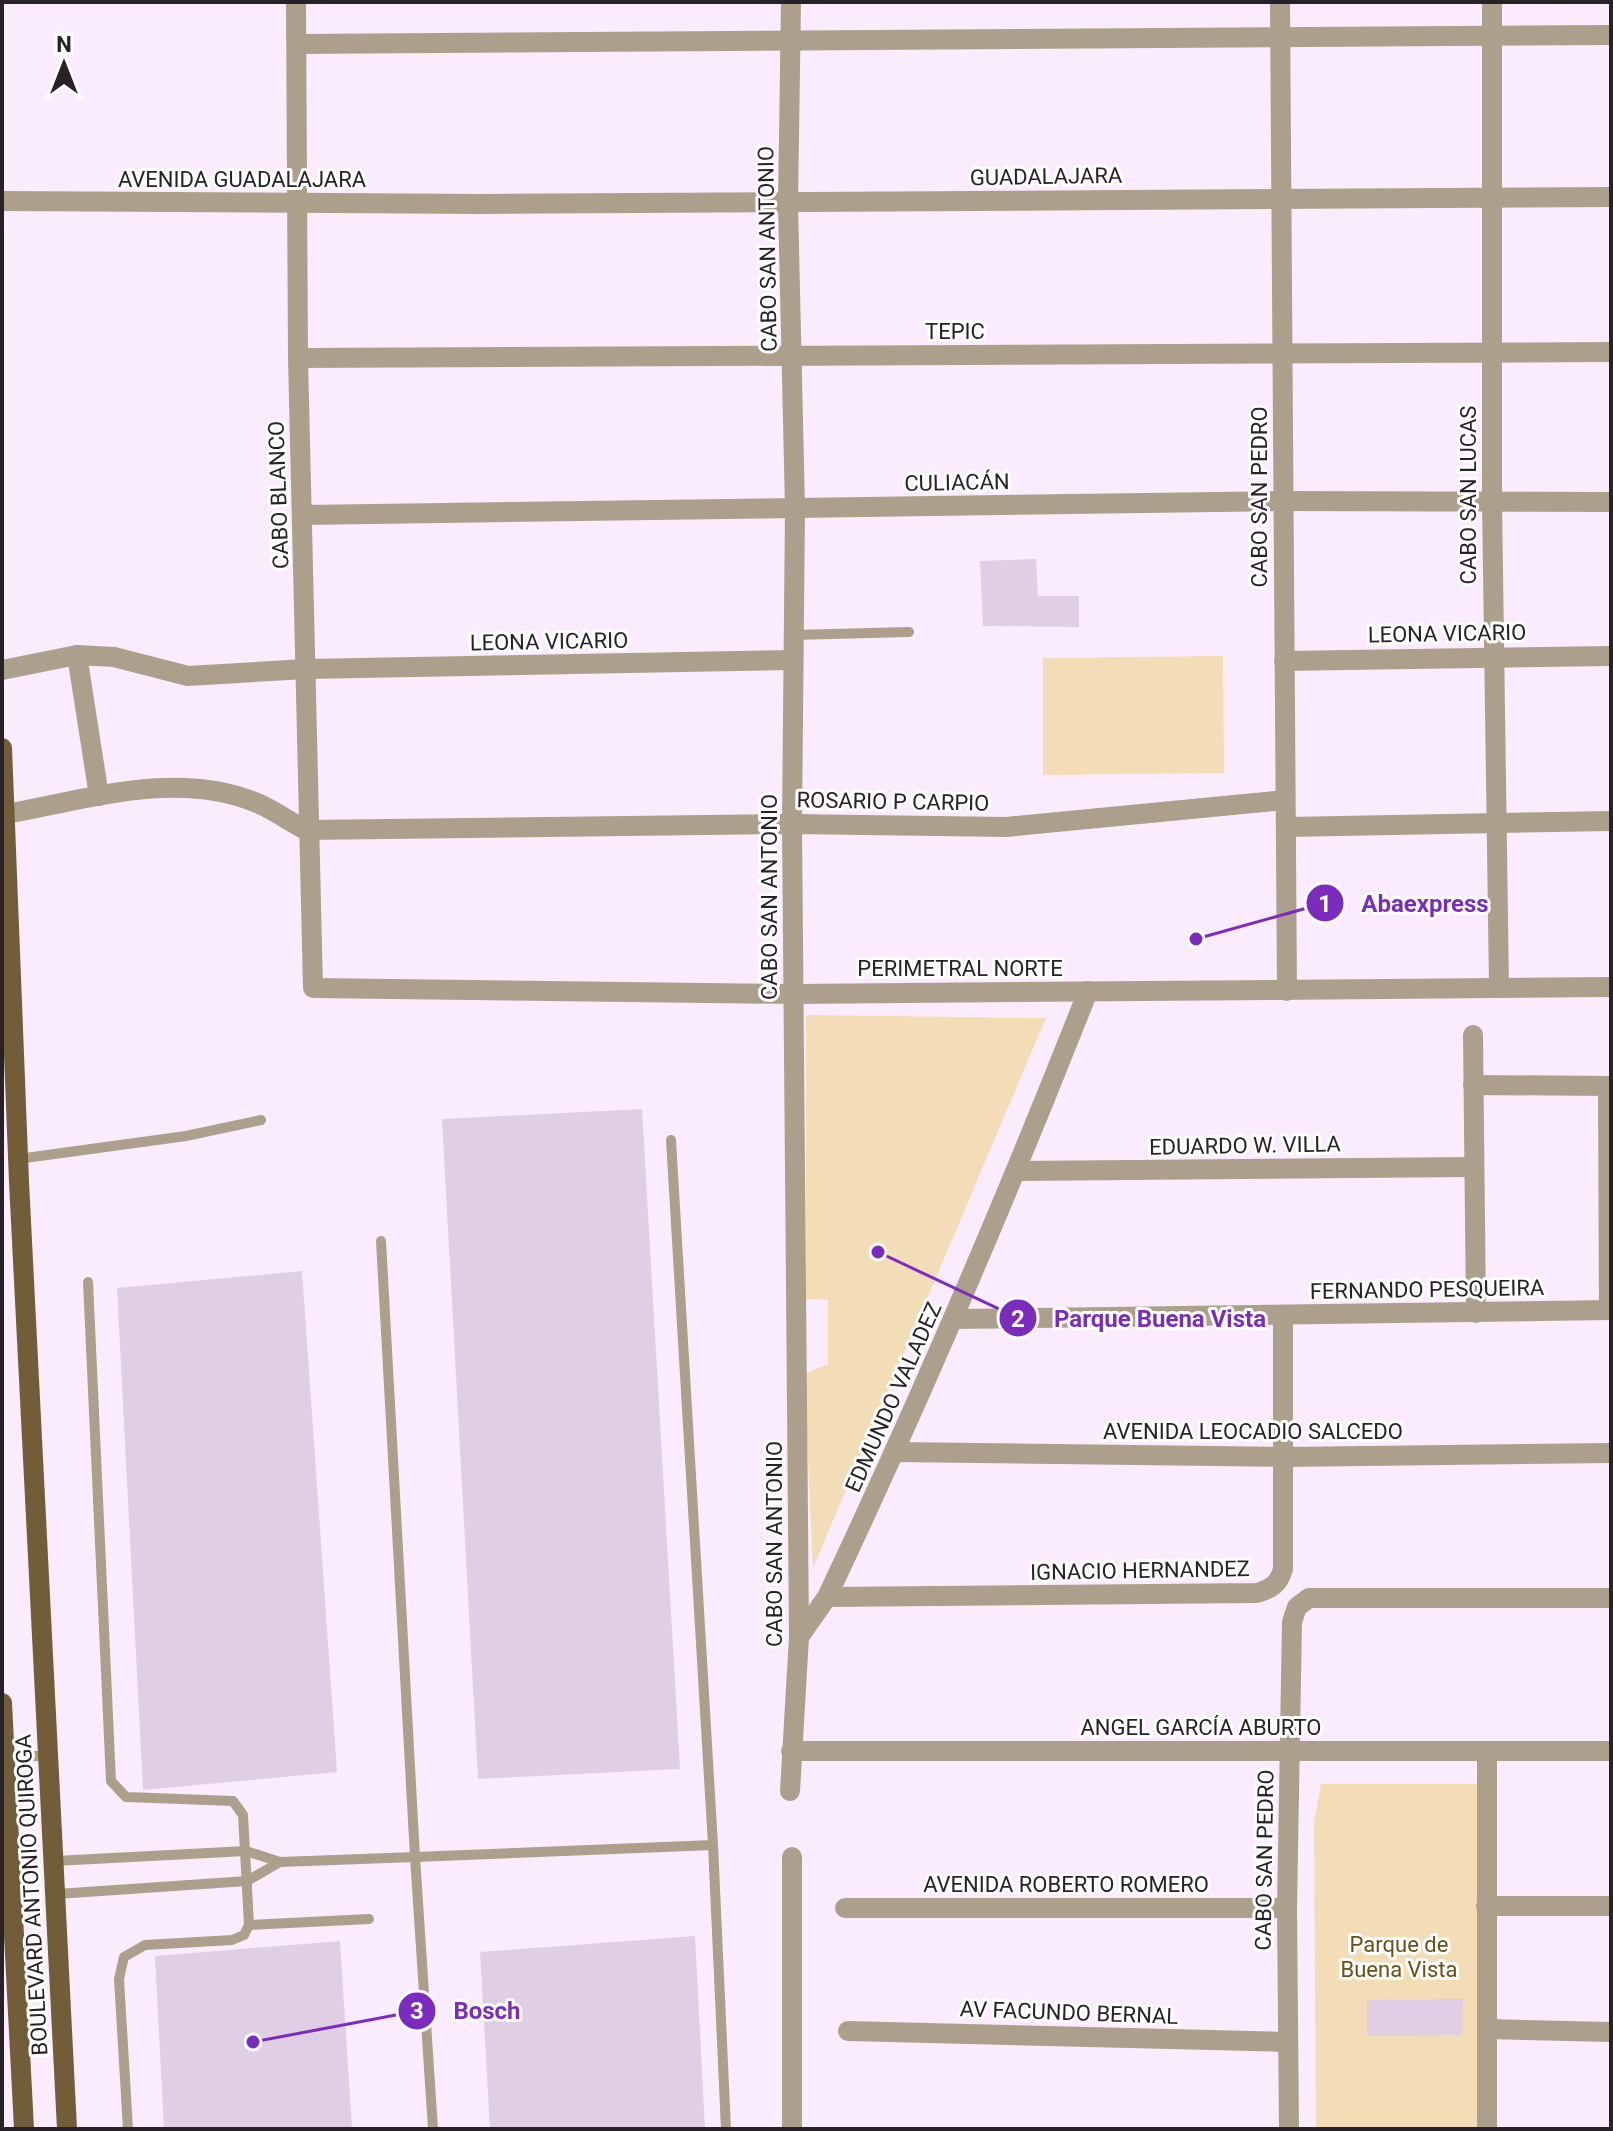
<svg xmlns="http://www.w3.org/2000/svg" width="1613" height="2131" viewBox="0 0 1613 2131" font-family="Roboto,sans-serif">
	<rect width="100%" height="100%" fill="#faecfe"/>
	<g fill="#f2ddb6">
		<polygon points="1223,656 1224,773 1043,775 1043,658"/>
		<polygon points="806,1015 1046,1018 813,1568 804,1374 828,1364 828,1300 806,1299"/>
		<polygon points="1321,1784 1483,1784 1480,2129 1316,2129 1314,1823"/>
	</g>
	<g fill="#e0cee4">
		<polygon points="1036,559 1038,596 1079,596 1079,627 983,626 980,561"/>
		<polygon points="642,1109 680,1769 478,1779 442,1119"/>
		<polygon points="302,1271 337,1772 143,1790 117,1288"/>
		<polygon points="695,1936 705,2129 490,2129 480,1952"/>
		<polygon points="340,1941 352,2129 164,2129 155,1956"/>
		<polygon points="1463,1999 1462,2035 1367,2036 1367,2000"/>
	</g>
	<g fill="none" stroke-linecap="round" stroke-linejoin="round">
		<g stroke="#aca08c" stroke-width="10">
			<polyline points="793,635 909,632"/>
			<polyline points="18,1159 186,1136 261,1120"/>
			<polyline points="381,1241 415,1857 713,1845 671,1140"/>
			<polyline points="88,1282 111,1781 126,1797 233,1801 243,1815 249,1925 244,1935 232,1940 145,1945 124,1957 119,1979 128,2129"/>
			<polyline points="2,1759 48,1755"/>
			<polyline points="713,1845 726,2129"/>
			<polyline points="55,1861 246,1851 280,1862 415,1857 433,2129"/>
			<polyline points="57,1894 247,1881 280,1862"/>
			<polyline points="249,1925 369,1919"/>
		</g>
		<g stroke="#aca08c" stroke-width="20">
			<polyline points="296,2 298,358 313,988 794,994 1611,987"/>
			<path d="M1280,2c1,330 4,660 7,989"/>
			<polyline points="1492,2 1492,501 1499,988"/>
			<polyline points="297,44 1611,35"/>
			<polyline points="2,201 481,204 1611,197"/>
			<polyline points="298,358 1611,352"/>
			<polyline points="303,515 1281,501 1611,502"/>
			<polyline points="77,655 99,796"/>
			<polyline points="1284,661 1611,656"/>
			<polyline points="2,670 77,655 114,657 188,676 306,669 793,660"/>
			<path d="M6,814c79,-14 172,-45 251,-11 17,7 33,19 49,27l486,-6 214,3 279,-27"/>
			<polyline points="1286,827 1611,821"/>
			<polyline points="1473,1035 1476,1313"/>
			<polyline points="1473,1085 1611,1086"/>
			<polyline points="1608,1086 1609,1310"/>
			<polyline points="1018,1171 1472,1167"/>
			<polyline points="955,1319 1611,1310"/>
			<polyline points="895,1452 1285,1457 1611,1453"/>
			<path d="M827,1597l430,-4c14,-4 22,-9 26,-24v-254"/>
			<path d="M799,1637l28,-40c94,-199 180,-400 261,-606"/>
			<polyline points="791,1751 1611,1751"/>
			<polyline points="1487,1751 1487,2129"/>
			<polyline points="790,1791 799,1637 792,824 795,508 788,203 791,2"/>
			<polyline points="792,1857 792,2129"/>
			<polyline points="1486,1906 1611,1906"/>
			<polyline points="845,1908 1287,1908"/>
			<polyline points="1487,2029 1611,2032"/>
			<polyline points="848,2031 1288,2042"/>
			<polyline points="1289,2129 1287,1908 1292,1622 1297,1607 1309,1598 1611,1598"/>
		</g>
		<g stroke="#715d37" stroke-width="20">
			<polyline points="2,748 19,1182 67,2129"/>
			<polyline points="2,1703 24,2129"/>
		</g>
	</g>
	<g text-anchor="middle" stroke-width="6" stroke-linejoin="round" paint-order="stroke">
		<g font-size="22" fill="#282129" stroke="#fff">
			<text transform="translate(1046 176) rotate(-1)" y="8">GUADALAJARA</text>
			<text x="242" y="187">AVENIDA GUADALAJARA</text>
			<text transform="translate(767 249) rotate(-91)" y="8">CABO SAN ANTONIO</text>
			<text x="955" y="339">TEPIC</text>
			<text transform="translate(957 482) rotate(-1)" y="8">CULIACÁN</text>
			<text transform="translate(278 495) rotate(-92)" y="8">CABO BLANCO</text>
			<text transform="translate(1468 495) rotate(-90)" y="8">CABO SAN LUCAS</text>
			<text transform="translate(1259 497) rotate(-90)" y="8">CABO SAN PEDRO</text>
			<text transform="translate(1447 633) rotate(-1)" y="8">LEONA VICARIO</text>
			<text transform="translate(549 641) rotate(-1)" y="8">LEONA VICARIO</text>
			<text transform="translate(893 801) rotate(1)" y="8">ROSARIO P CARPIO</text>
			<text transform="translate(769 897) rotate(-90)" y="8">CABO SAN ANTONIO</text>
			<text x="960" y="976">PERIMETRAL NORTE</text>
			<text transform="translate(1245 1145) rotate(-1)" y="8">EDUARDO W. VILLA</text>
			<text transform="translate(1427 1289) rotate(-1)" y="8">FERNANDO PESQUEIRA</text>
			<text transform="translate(893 1397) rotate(-66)" y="8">EDMUNDO VALADEZ</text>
			<text x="1253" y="1439">AVENIDA LEOCADIO SALCEDO</text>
			<text transform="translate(774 1544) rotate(-90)" y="8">CABO SAN ANTONIO</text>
			<text transform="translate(1140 1570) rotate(-1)" y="8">IGNACIO HERNANDEZ</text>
			<text x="1201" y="1735">ANGEL GARCÍA ABURTO</text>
			<text transform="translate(1264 1860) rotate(-89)" y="8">CABO SAN PEDRO</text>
			<text x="1066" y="1892">AVENIDA ROBERTO ROMERO</text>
			<text transform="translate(31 1895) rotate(-93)" y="8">BOULEVARD ANTONIO QUIROGA</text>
			<text transform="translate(1069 2012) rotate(2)" y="8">AV FACUNDO BERNAL</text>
		</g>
		<g font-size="22" fill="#6a4f16" stroke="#fff">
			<text x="1399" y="1952">Parque de<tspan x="1399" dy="25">Buena Vista</tspan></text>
		</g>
	</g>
	<path fill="none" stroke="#7b2cbf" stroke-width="3" d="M1196 939L1325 903M878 1252L1018 1318M253 2042L417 2011"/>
	<g fill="#7b2cbf" stroke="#fff" stroke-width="3">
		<circle cx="1196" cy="939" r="8"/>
		<circle cx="878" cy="1252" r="8"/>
		<circle cx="253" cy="2042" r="8"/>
		<circle cx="1325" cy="903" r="20"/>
		<circle cx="1018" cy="1318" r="20"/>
		<circle cx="417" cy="2011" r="20"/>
	</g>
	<g font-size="24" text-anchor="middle" font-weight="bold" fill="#fff">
		<text x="1325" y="912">1</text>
		<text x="1018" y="1327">2</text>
		<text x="417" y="2019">3</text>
	</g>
	<g font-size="24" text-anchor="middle" font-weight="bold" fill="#7b2cbf" stroke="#fff" stroke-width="6" stroke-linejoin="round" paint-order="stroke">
		<text x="1425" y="912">Abaexpress</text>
		<text x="1160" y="1327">Parque Buena Vista</text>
		<text x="487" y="2019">Bosch</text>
	</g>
	<rect width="1613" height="2131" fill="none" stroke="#282129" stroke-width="8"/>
	<g transform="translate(64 64)" stroke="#ffffff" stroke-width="6" paint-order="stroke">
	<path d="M0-6L14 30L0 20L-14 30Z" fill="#282129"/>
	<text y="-12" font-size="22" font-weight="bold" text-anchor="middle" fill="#282129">N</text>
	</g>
</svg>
